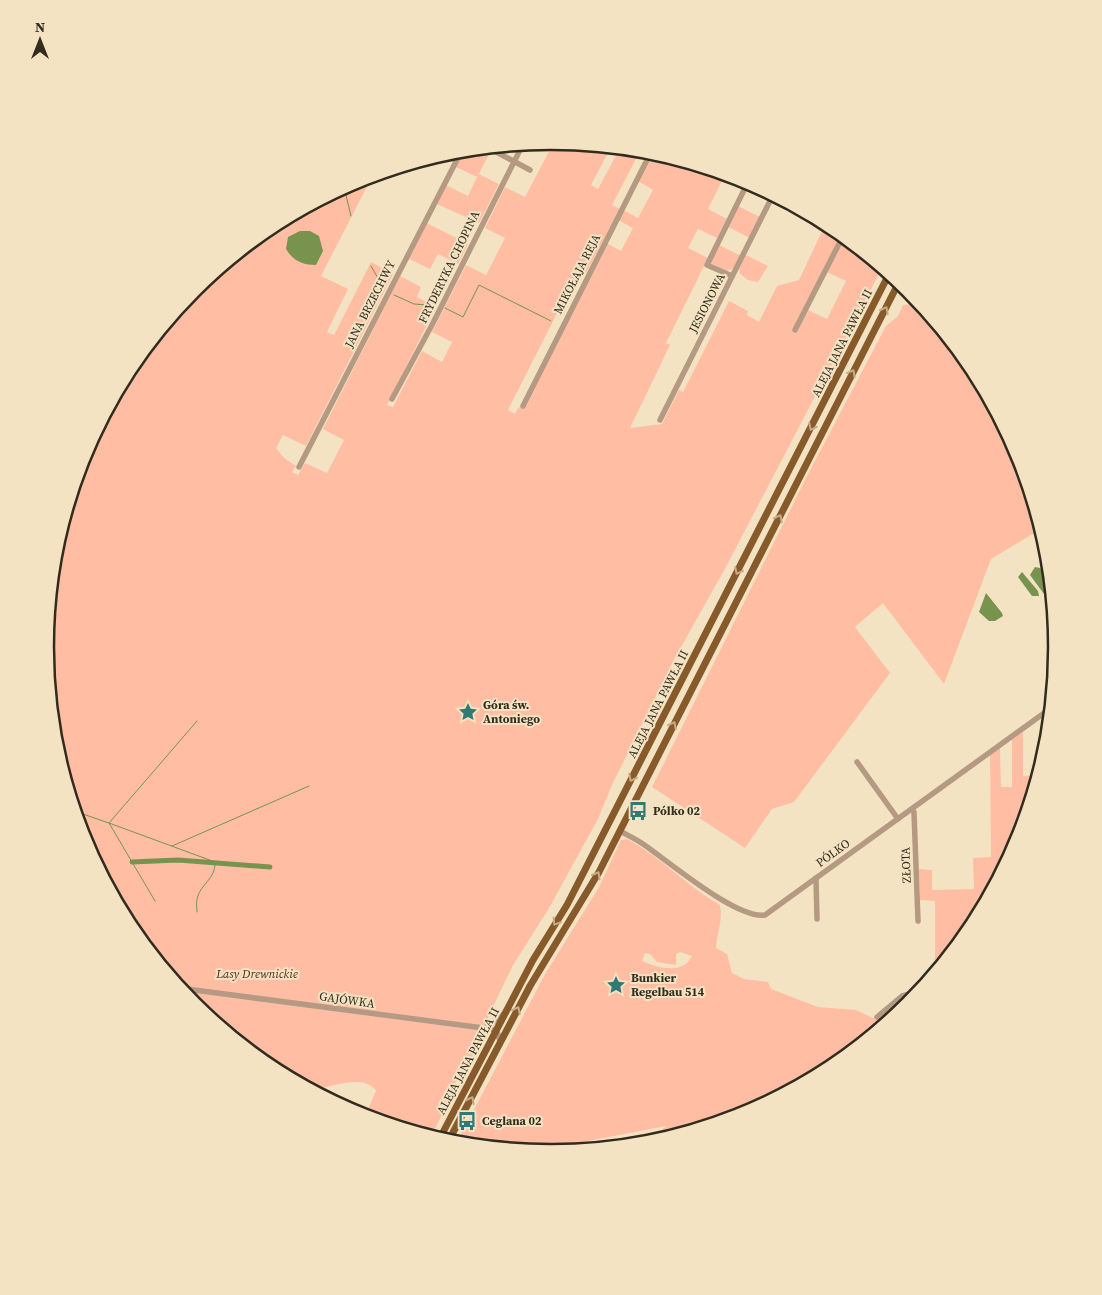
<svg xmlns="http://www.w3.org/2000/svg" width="1102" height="1295" viewBox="0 0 1102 1295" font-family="'Source Serif 4',serif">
	<rect width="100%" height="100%" fill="#f4e3c2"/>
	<g fill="#ffbea4" fill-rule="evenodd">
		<path d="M554,142l57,5 -20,38 7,4 22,-41 8,1 10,6 -26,50 8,4 -35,66 -7,-3 -70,138 7,4 3,-6 9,-3 79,-162 15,8 12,-23 -15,-8 5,-10 15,8 15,-28 -15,-9 14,-28 15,8 2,-4 77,24 -2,2 -19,-8 -17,34 19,10 -10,19 -19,-9 -10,19 20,10 -42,85 4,2 -40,83 32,-4 17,-34 4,2 46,-91 19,10 -1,4 12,7 18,-36 22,-6 26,-55 17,10 -34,75 19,9 19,-38 -19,-9 18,-35 37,31 -155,297 -52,93 -63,127 -14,34 -50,91 -35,55 -23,48 -18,48 -26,34 1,10 -16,32 -70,-21 -1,-5 8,-2 8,-18c-11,-17 -42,-5 -58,-2l1,5 -49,-26 -77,-63 -63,-77 -47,-87 -28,-95 -10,-99 10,-99 29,-94 46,-88 63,-76 77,-63 88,-47 15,-5 -52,101 27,13 -21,43 7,3 37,-73 22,12 -87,172 -23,-11 -7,13 8,10 12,8 -4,6 6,3 7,-12 22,10 17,-33 -21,-11 77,-153 21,11 -4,10 19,10 -49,98 6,2 29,-56 20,11 10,-20 -20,-10 34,-67 20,10 19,-37 -20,-10 20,-41 20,10z"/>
		<polygon points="478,149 489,154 479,174 499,184 479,223 437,204 446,185 468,196 477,177 456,167 465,150"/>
		<polygon points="738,206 760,217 750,238 728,227"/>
		<polygon points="427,223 468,244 458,264 438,254 430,269 409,259"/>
		<polygon points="719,245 741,256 734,268 727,271 710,263"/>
		<polygon points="746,255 768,266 758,282 748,280 740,274 739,268"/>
		<polygon points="915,304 926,310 972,367 1019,454 1041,529 991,559 944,684 883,603 855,627 890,673 794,802 772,809 745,848 652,787 809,472 886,326 898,316 903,305"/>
		<polygon points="1023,732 1023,776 1039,775 1018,841 981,911 975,911 975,923 972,929 935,973 935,901 920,900 919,869 932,870 932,890 974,889 973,858 991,857 990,755 1000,748 1001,787 1012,787 1012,739"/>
		<path d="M627,839c34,18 60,47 93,66 3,15 -3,28 -4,43l11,6 5,19 12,6 24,3 3,7 47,18 38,3 30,14 -54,44 -88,47 -95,29 -104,9 117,-23 4,-4 -135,26 -75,-8 88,-168 55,-89 22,-47zM680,952l12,4c-10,19 -33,12 -50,5l3,-8 5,1 7,8 19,3v-11z"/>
	</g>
	<g fill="#78934e">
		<path d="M300,231h10l9,5 4,15 -7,14c-13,0 -23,-4 -30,-16l2,-12z"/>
		<polygon points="1035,567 1040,568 1050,581 1051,597 1044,594 1030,575"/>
		<polygon points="1022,572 1038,591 1039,596 1032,596 1018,577"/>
		<polygon points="986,593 1002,613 1003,616 995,621 989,621 979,612"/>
	</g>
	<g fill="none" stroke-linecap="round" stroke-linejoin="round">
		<g stroke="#78934e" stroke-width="1">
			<polyline points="344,187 351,216"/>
			<polyline points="371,266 383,287"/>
			<polyline points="394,295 414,304 428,305"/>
			<polyline points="445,308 463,317 479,285 551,321"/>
			<polyline points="74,811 109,823 155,901"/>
			<polyline points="172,846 309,786"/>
			<path d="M197,912c0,-4 -1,-9 0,-13 3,-15 19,-20 18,-37l-106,-39 88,-102"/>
		</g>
		<polyline stroke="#78934e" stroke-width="5" points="132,862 178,860 270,867"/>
		<g stroke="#b49a82" stroke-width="5.5">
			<polyline points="489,148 530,170"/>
			<polyline points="732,276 707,265 748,182"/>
			<polyline points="795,330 843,236"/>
			<polyline points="392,399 433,323 523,144"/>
			<polyline points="523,406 651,152"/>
			<polyline points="660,420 773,195"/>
			<polyline points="299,467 462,150"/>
			<polyline points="857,762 898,819"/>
			<polyline points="912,809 914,812 918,921"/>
			<path d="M620,831c7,4 16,8 23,13 25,17 93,75 122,71l286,-207"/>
			<polyline points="816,878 817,919"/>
			<polyline points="179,988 491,1029 497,1031 500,1042"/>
			<polyline points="877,1017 902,996 920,991"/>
			<polyline points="485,1028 504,1014"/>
		</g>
		<g stroke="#875a2c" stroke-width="7">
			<polyline points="439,1140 533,960 567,905 889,274"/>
			<polyline points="448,1142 530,986 599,872 899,282"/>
		</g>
	</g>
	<defs><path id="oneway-chevron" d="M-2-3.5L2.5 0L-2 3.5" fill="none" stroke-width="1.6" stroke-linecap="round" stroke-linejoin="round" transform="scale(1.25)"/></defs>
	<g stroke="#c8ac86">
		<use href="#oneway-chevron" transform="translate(885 310) rotate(-63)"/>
		<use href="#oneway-chevron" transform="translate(852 373) rotate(-62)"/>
		<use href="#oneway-chevron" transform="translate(812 427) rotate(117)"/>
		<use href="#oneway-chevron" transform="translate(779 518) rotate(-63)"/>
		<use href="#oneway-chevron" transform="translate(738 571) rotate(117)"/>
		<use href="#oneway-chevron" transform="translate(673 725) rotate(-63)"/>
		<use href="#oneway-chevron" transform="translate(632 778) rotate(117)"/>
		<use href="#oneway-chevron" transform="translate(597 875) rotate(-60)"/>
		<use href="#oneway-chevron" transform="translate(556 922) rotate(122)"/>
		<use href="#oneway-chevron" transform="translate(517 1010) rotate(-63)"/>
		<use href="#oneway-chevron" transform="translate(471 1100) rotate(-63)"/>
	</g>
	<defs>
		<g id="sight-bare" transform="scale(1.5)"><path d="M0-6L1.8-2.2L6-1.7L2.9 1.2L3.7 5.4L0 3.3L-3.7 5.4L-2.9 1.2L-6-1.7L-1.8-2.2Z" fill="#307975" stroke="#f4e3c2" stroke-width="2.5" paint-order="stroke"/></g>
		<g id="bus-bare" transform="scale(1.5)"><path d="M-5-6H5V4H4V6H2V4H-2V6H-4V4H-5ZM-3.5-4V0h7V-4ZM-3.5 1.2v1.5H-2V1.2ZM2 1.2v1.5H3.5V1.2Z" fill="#307975" stroke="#f4e3c2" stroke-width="2.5" paint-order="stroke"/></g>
	</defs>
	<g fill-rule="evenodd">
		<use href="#sight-bare" x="468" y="712"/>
		<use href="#bus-bare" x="638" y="811"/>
		<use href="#sight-bare" x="616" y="985"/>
		<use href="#bus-bare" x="467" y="1121"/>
	</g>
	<g text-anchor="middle" stroke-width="4" stroke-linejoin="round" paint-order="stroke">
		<g font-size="12" fill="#322c1f" stroke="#f4e3c2">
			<text transform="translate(449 267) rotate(-64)" y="4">FRYDERYKA CHOPINA</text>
			<text transform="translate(577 274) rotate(-63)" y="4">MIKOŁAJA REJA</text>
			<text transform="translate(707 303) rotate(-63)" y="4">JESIONOWA</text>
			<text transform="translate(370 304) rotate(-63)" y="4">JANA BRZECHWY</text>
			<text transform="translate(842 343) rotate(-63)" y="4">ALEJA JANA PAWŁA II</text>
			<text transform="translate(658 704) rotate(-63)" y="4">ALEJA JANA PAWŁA II</text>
			<text transform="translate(833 853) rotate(-36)" y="4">PÓLKO</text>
			<text transform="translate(906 865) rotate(-92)" y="4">ZŁOTA</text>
			<text transform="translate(347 1000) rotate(8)" y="4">GAJÓWKA</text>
			<text transform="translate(468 1061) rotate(-62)" y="4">ALEJA JANA PAWŁA II</text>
		</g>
		<g font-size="12" font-weight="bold" fill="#322c1f" stroke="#f4e3c2" text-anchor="start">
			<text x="483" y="709">Góra św.<tspan x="483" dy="14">Antoniego</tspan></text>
			<text x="653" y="815">Pólko 02</text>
			<text x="631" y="982">Bunkier<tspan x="631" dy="14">Regelbau 514</tspan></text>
			<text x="482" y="1125">Ceglana 02</text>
		</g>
		<g font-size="12" font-style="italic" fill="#582712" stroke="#f4e3c2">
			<text x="257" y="978">Lasy Drewnickie</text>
		</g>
	</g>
	<path d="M0 0H1102V1295H0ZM54 647a497 497 0 1 1 994 0a497 497 0 1 1-994 0Z" fill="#f4e3c2" fill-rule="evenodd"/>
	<path fill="none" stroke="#322c1f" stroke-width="2.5" d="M54 647a497 497 0 1 1 994 0a497 497 0 1 1-994 0Z"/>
	<g transform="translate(40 40)" stroke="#f4e3c2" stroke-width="4" paint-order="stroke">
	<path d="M0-4L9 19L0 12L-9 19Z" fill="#322c1f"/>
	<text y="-8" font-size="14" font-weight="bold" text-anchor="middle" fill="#322c1f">N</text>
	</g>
</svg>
